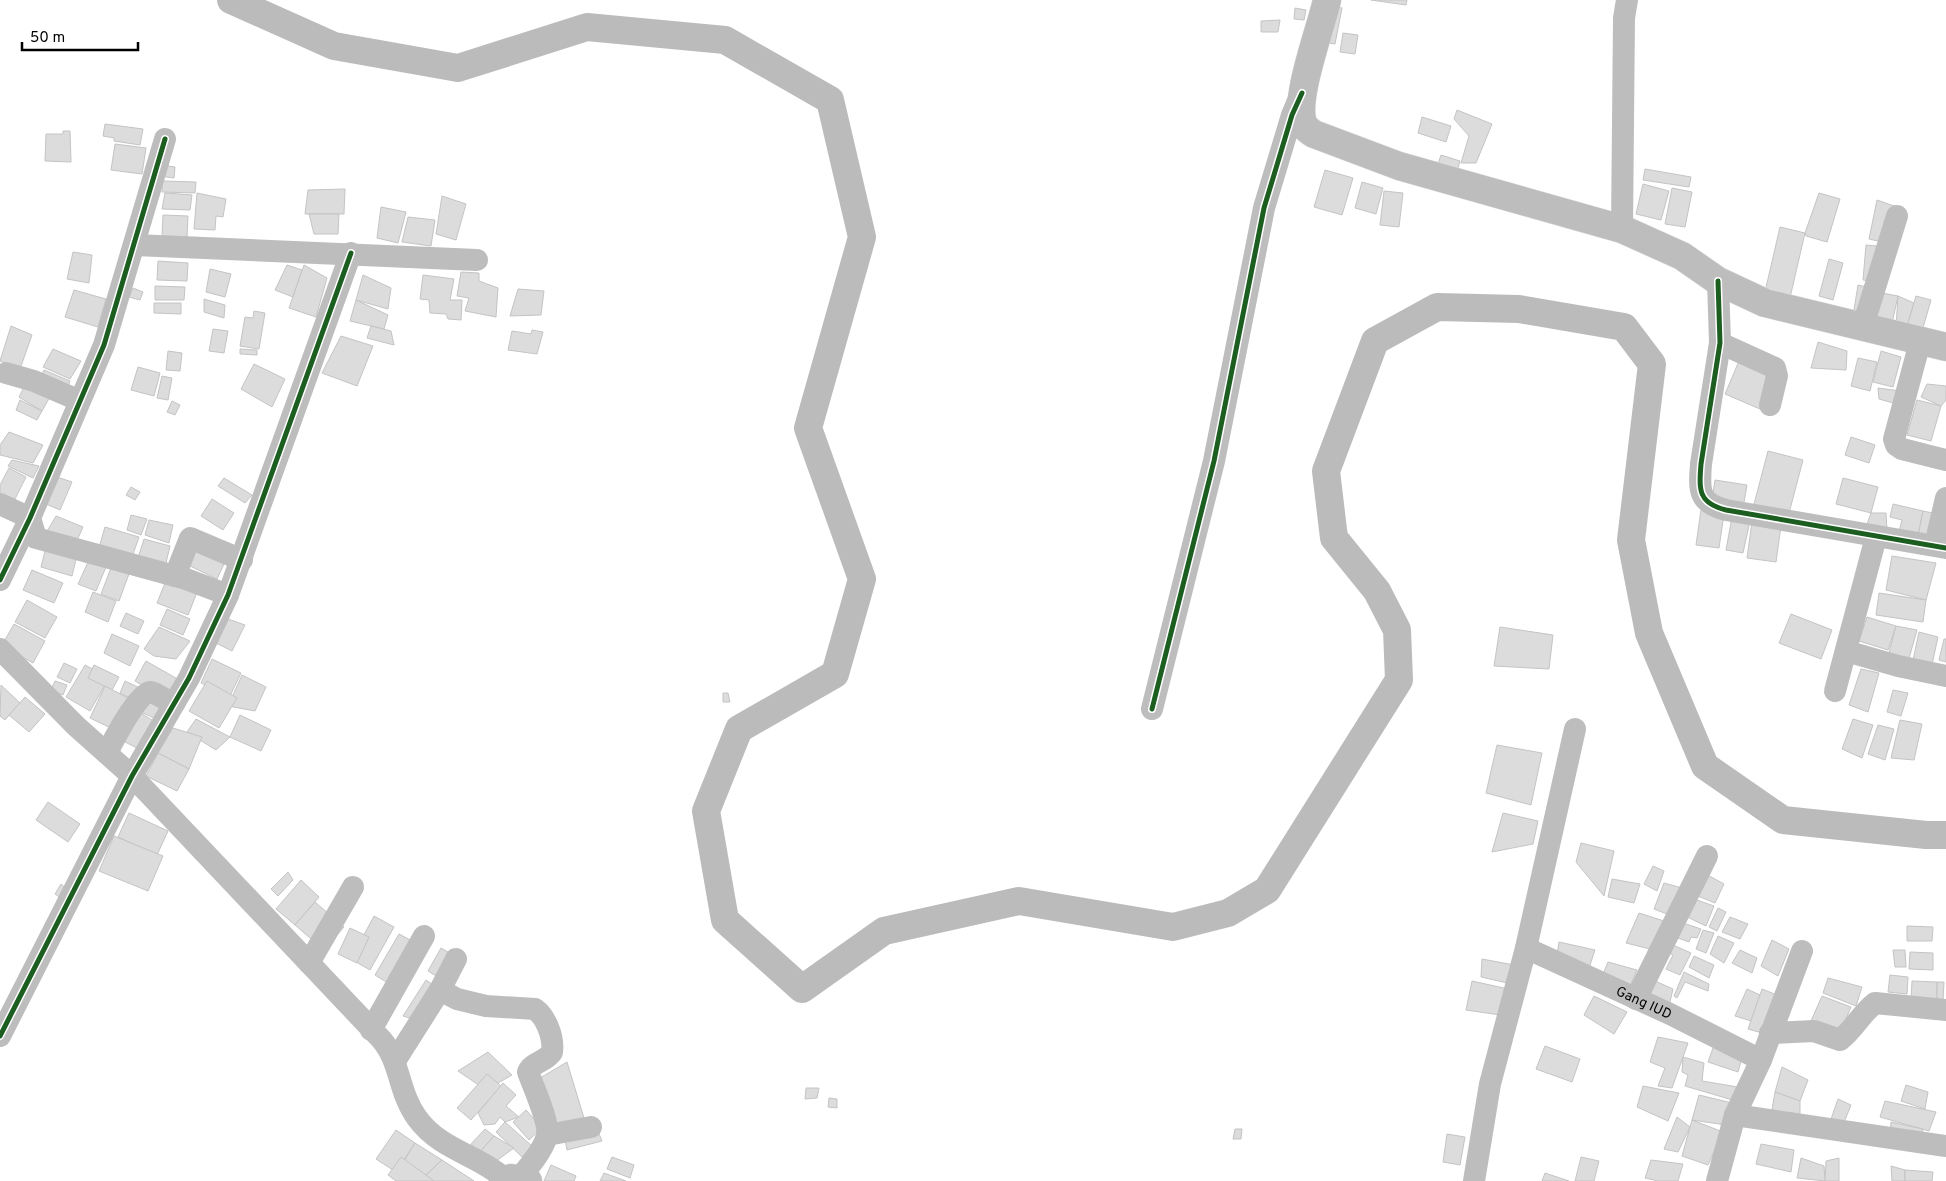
<svg xmlns="http://www.w3.org/2000/svg" width="1946" height="1181" viewBox="0 0 1946 1181" font-family="Overpass,sans-serif">
	<rect width="100%" height="100%" fill="#fff"/>
	<g fill="none" stroke-linecap="round" stroke-linejoin="round">
		<polyline stroke="#bbb" stroke-width="28" points="231,0 334,46 458,68 587,27 725,40 830,100 862,237 808,428 862,579 835,674 739,729 706,811 725,920 802,989 884,931 1019,901 1173,927 1228,913 1267,890 1399,680 1397,630 1377,591 1334,538 1326,471 1375,341 1437,307 1519,309 1624,327 1652,364 1631,540 1649,633 1705,766 1783,820 1926,835 1946,835"/>
	</g>
	<g fill="#dcdcdc" stroke="#c4c4c4">
		<polygon points="1371,0 1407,0 1406,5"/>
		<polygon points="1328,5 1342,8 1335,44 1321,42"/>
		<polygon points="1295,8 1306,10 1304,20 1294,19"/>
		<polygon points="1280,20 1278,32 1261,32 1261,21"/>
		<polygon points="1343,33 1358,35 1355,54 1340,52"/>
		<polygon points="1457,110 1492,124 1476,163 1461,163 1469,136 1454,119"/>
		<polygon points="1422,117 1451,126 1446,142 1418,133"/>
		<polygon points="105,124 143,129 140,145 114,141 114,138 103,136"/>
		<polygon points="63,131 70,131 71,162 45,161 46,134 63,134"/>
		<polygon points="115,144 146,148 142,174 111,170"/>
		<polygon points="1441,155 1460,161 1455,179 1435,173"/>
		<polygon points="161,165 175,167 174,178 160,176"/>
		<polygon points="1645,169 1691,177 1689,187 1643,180"/>
		<polygon points="1325,170 1353,178 1342,215 1314,207"/>
		<polygon points="162,181 196,182 195,193 162,192"/>
		<polygon points="1362,182 1383,188 1376,214 1355,208"/>
		<polygon points="1643,184 1669,191 1661,220 1636,214"/>
		<polygon points="1672,188 1692,192 1685,227 1665,224"/>
		<polygon points="345,189 344,214 305,214 308,190"/>
		<polygon points="1384,191 1403,193 1399,227 1380,225"/>
		<polygon points="165,193 192,195 190,210 162,209"/>
		<polygon points="197,193 226,199 223,217 216,216 215,230 194,229"/>
		<polygon points="1819,193 1840,199 1827,242 1806,236 1805,233"/>
		<polygon points="442,196 466,204 456,240 436,234"/>
		<polygon points="1877,200 1897,207 1882,242 1869,239"/>
		<polygon points="381,207 406,212 398,243 377,238"/>
		<polygon points="309,214 339,214 338,234 314,234"/>
		<polygon points="163,215 188,216 187,237 162,236"/>
		<polygon points="408,217 435,220 431,246 402,242"/>
		<polygon points="1780,227 1805,233 1789,302 1764,296"/>
		<polygon points="1866,245 1888,247 1873,281 1863,280"/>
		<polygon points="73,252 92,255 89,283 67,279"/>
		<polygon points="1829,259 1843,263 1833,300 1819,296"/>
		<polygon points="158,261 188,263 187,281 157,280"/>
		<polygon points="287,265 302,270 293,297 275,290"/>
		<polygon points="304,265 327,278 316,317 289,308"/>
		<polygon points="210,269 231,274 225,297 206,292"/>
		<polygon points="461,272 479,273 479,281 498,288 496,317 465,311 469,298 457,296"/>
		<polygon points="363,275 391,288 388,309 356,300"/>
		<polygon points="423,275 454,279 450,300 462,300 461,320 448,319 446,314 430,313 429,300 420,299"/>
		<polygon points="1858,285 1871,288 1853,316"/>
		<polygon points="155,286 185,287 184,300 155,300"/>
		<polygon points="133,288 143,292 140,300 129,297"/>
		<polygon points="518,289 544,291 541,315 510,316"/>
		<polygon points="74,290 106,299 98,327 65,317"/>
		<polygon points="1882,293 1898,296 1891,328 1875,324"/>
		<polygon points="1898,296 1914,303 1906,330 1896,327"/>
		<polygon points="1916,296 1931,300 1921,335 1906,330"/>
		<polygon points="204,299 225,305 224,318 204,312"/>
		<polygon points="356,300 388,315 384,329 350,321"/>
		<polygon points="154,303 181,303 181,314 154,313"/>
		<polygon points="254,311 265,313 259,349 240,346 245,317 253,318"/>
		<polygon points="11,326 32,335 20,369 0,361"/>
		<polygon points="371,326 391,331 394,345 367,338"/>
		<polygon points="213,329 228,331 224,353 209,351"/>
		<polygon points="532,330 543,332 537,354 508,350 512,331 531,334"/>
		<polygon points="341,336 373,346 357,386 322,373"/>
		<polygon points="1818,342 1847,351 1846,370 1811,368"/>
		<polygon points="53,349 81,361 70,379 43,367"/>
		<polygon points="240,349 257,350 257,355 240,354"/>
		<polygon points="168,351 182,353 180,371 166,370"/>
		<polygon points="1881,351 1901,357 1893,387 1873,382"/>
		<polygon points="1858,358 1877,362 1870,391 1851,386"/>
		<polygon points="1739,361 1774,377 1760,409 1725,394"/>
		<polygon points="254,364 285,379 272,407 241,389"/>
		<polygon points="138,367 160,373 154,396 131,390"/>
		<polygon points="44,370 70,381 67,389 40,379"/>
		<polygon points="162,376 172,378 168,400 157,398"/>
		<polygon points="27,381 52,393 42,411 19,397"/>
		<polygon points="1927,384 1946,386 1946,400 1941,406 1921,397"/>
		<polygon points="1878,388 1901,391 1897,404 1879,399"/>
		<polygon points="20,400 42,411 37,420 16,410"/>
		<polygon points="1917,400 1941,406 1931,441 1907,435"/>
		<polygon points="172,401 180,405 175,415 167,412"/>
		<polygon points="9,432 43,445 33,463 0,455 0,445"/>
		<polygon points="1851,437 1875,445 1869,463 1845,455"/>
		<polygon points="1768,451 1803,460 1788,517 1753,508"/>
		<polygon points="12,460 39,466 33,478 8,466"/>
		<polygon points="9,468 26,477 13,503 0,497 0,485"/>
		<polygon points="57,477 72,482 60,510 46,504"/>
		<polygon points="224,478 252,495 245,503 218,486"/>
		<polygon points="1843,478 1878,487 1871,513 1836,504"/>
		<polygon points="1715,480 1747,485 1742,514 1712,500"/>
		<polygon points="131,487 140,492 135,500 126,495"/>
		<polygon points="212,499 234,513 223,530 201,516"/>
		<polygon points="1893,504 1923,511 1918,536 1898,535 1902,520 1890,517"/>
		<polygon points="1701,510 1724,514 1719,548 1696,545"/>
		<polygon points="1923,511 1938,514 1931,545 1918,536"/>
		<polygon points="1871,513 1886,513 1887,531 1866,527"/>
		<polygon points="131,515 147,519 141,535 127,530"/>
		<polygon points="56,516 83,527 75,545 46,533"/>
		<polygon points="1732,517 1750,521 1743,553 1726,550"/>
		<polygon points="149,520 173,525 169,543 145,535"/>
		<polygon points="1752,522 1781,526 1776,562 1747,558"/>
		<polygon points="105,527 139,537 132,557 98,551"/>
		<polygon points="144,539 170,546 165,567 138,558"/>
		<polygon points="46,547 77,555 72,576 41,567"/>
		<polygon points="196,550 224,564 217,579 188,565"/>
		<polygon points="1892,556 1936,563 1926,600 1886,590"/>
		<polygon points="89,560 106,567 96,591 78,584"/>
		<polygon points="111,568 129,574 119,601 101,594"/>
		<polygon points="32,570 63,583 54,603 23,590"/>
		<polygon points="167,578 198,590 188,615 157,603"/>
		<polygon points="93,592 116,601 108,622 85,612"/>
		<polygon points="1879,593 1926,600 1923,622 1876,615"/>
		<polygon points="27,600 57,617 45,638 15,622"/>
		<polygon points="167,609 190,619 183,635 160,625"/>
		<polygon points="126,613 144,621 138,634 120,626"/>
		<polygon points="1791,614 1832,630 1821,659 1779,643"/>
		<polygon points="1867,617 1896,626 1888,650 1859,641"/>
		<polygon points="228,619 245,625 232,651 216,643"/>
		<polygon points="14,624 45,641 33,663 2,645"/>
		<polygon points="1896,626 1917,630 1908,662 1888,656"/>
		<polygon points="159,627 190,641 176,659 154,656 144,649"/>
		<polygon points="1500,627 1553,635 1549,669 1494,666"/>
		<polygon points="1919,632 1938,637 1931,669 1912,665"/>
		<polygon points="112,634 139,646 130,666 104,653"/>
		<polygon points="1944,639 1946,639 1946,662 1939,660"/>
		<polygon points="212,659 241,673 230,696 201,683"/>
		<polygon points="146,661 181,681 170,701 135,681"/>
		<polygon points="64,663 77,669 70,683 57,677"/>
		<polygon points="85,665 109,678 90,711 66,697"/>
		<polygon points="94,665 119,677 112,690 88,678"/>
		<polygon points="1861,669 1879,673 1868,712 1849,705"/>
		<polygon points="242,675 266,687 255,711 228,706"/>
		<polygon points="55,681 67,685 63,695 51,690"/>
		<polygon points="125,681 142,689 136,701 120,693"/>
		<polygon points="207,681 237,698 219,728 189,711"/>
		<polygon points="1,685 20,703 5,720 0,716"/>
		<polygon points="105,686 130,699 115,730 90,718"/>
		<polygon points="1893,690 1908,693 1901,716 1887,712"/>
		<polygon points="147,693 167,704 158,720 137,710"/>
		<polygon points="723,693 728,693 730,702 723,702"/>
		<polygon points="25,697 45,714 29,732 9,715"/>
		<polygon points="133,708 155,722 141,750 119,739"/>
		<polygon points="240,715 271,730 261,751 230,737"/>
		<polygon points="196,719 230,737 216,750 187,732"/>
		<polygon points="1853,719 1873,725 1862,758 1842,749"/>
		<polygon points="1900,720 1922,724 1914,760 1891,758"/>
		<polygon points="1878,725 1894,729 1885,760 1868,754"/>
		<polygon points="173,728 202,737 189,769 158,753"/>
		<polygon points="1497,745 1542,753 1531,805 1486,793"/>
		<polygon points="158,753 189,769 177,791 146,776"/>
		<polygon points="48,802 80,824 68,842 36,820"/>
		<polygon points="129,813 168,831 157,855 118,837"/>
		<polygon points="1503,813 1538,821 1533,844 1492,852"/>
		<polygon points="114,836 163,856 148,891 99,871"/>
		<polygon points="1581,843 1614,851 1604,896 1576,862"/>
		<polygon points="1653,866 1664,871 1657,891 1644,884"/>
		<polygon points="288,872 293,880 278,896 271,889"/>
		<polygon points="1704,873 1724,884 1715,903 1693,894"/>
		<polygon points="1612,879 1640,884 1634,903 1608,897"/>
		<polygon points="301,880 319,897 295,925 276,909"/>
		<polygon points="1664,883 1682,888 1672,916 1654,909"/>
		<polygon points="61,884 68,890 62,899 55,894"/>
		<polygon points="1691,898 1714,906 1706,926 1683,915"/>
		<polygon points="315,902 344,927 324,950 295,925"/>
		<polygon points="1718,908 1726,912 1717,931 1709,927"/>
		<polygon points="1639,913 1664,921 1654,950 1626,943"/>
		<polygon points="374,916 394,927 370,970 351,959"/>
		<polygon points="1730,917 1748,924 1740,939 1722,932"/>
		<polygon points="1683,923 1701,929 1697,938 1691,937 1689,942 1678,938"/>
		<polygon points="1907,926 1933,927 1932,941 1907,941"/>
		<polygon points="350,928 369,937 357,963 338,954"/>
		<polygon points="1703,930 1714,933 1706,953 1696,949"/>
		<polygon points="399,934 416,943 391,985 375,975"/>
		<polygon points="1718,936 1734,943 1724,963 1710,954"/>
		<polygon points="1772,940 1789,949 1778,976 1761,966"/>
		<polygon points="1559,942 1595,950 1586,977 1555,968"/>
		<polygon points="1673,945 1691,953 1680,975 1666,969 1673,955 1669,953"/>
		<polygon points="441,948 465,962 451,985 428,971"/>
		<polygon points="1740,950 1757,958 1752,973 1732,963"/>
		<polygon points="1893,950 1905,950 1906,967 1895,967"/>
		<polygon points="1910,952 1933,953 1933,970 1909,969"/>
		<polygon points="1694,956 1714,965 1709,978 1689,967"/>
		<polygon points="1482,959 1514,965 1512,984 1481,977"/>
		<polygon points="1608,962 1637,970 1628,991 1601,979"/>
		<polygon points="1684,972 1709,984 1708,991 1685,982 1677,998 1674,996"/>
		<polygon points="1890,975 1908,977 1907,994 1888,992"/>
		<polygon points="1828,978 1862,987 1856,1006 1823,993"/>
		<polygon points="426,980 448,995 426,1023 403,1016"/>
		<polygon points="1472,981 1508,989 1500,1015 1466,1010"/>
		<polygon points="1655,981 1673,989 1669,1006 1648,998"/>
		<polygon points="1912,981 1937,982 1937,1002 1911,1000"/>
		<polygon points="1937,982 1944,982 1943,1001 1937,1002"/>
		<polygon points="1747,989 1760,995 1751,1021 1735,1016"/>
		<polygon points="1762,989 1777,995 1762,1033 1748,1029"/>
		<polygon points="1594,996 1627,1012 1614,1034 1584,1015"/>
		<polygon points="1822,996 1851,1007 1841,1031 1811,1021"/>
		<polygon points="1658,1037 1688,1043 1672,1088 1658,1086 1665,1068 1650,1062"/>
		<polygon points="1545,1046 1580,1059 1572,1082 1536,1069"/>
		<polygon points="1713,1048 1744,1051 1738,1072 1708,1062"/>
		<polygon points="488,1052 512,1075 486,1090 458,1071"/>
		<polygon points="1683,1057 1704,1063 1702,1081 1738,1087 1736,1101 1685,1086 1688,1075 1682,1072"/>
		<polygon points="567,1062 587,1128 557,1138 540,1078"/>
		<polygon points="1782,1067 1808,1080 1800,1101 1775,1092"/>
		<polygon points="487,1074 501,1086 471,1120 457,1108"/>
		<polygon points="503,1083 516,1095 506,1106 519,1117 505,1122 500,1117 495,1124 484,1125 478,1113"/>
		<polygon points="1906,1085 1928,1092 1925,1109 1901,1101"/>
		<polygon points="1643,1086 1679,1093 1668,1121 1637,1107"/>
		<polygon points="806,1088 819,1088 817,1098 805,1099"/>
		<polygon points="1775,1092 1800,1101 1800,1118 1772,1110"/>
		<polygon points="1699,1095 1732,1103 1726,1125 1692,1120"/>
		<polygon points="829,1098 837,1099 837,1108 828,1107"/>
		<polygon points="1838,1099 1851,1105 1841,1130 1830,1122"/>
		<polygon points="1885,1101 1936,1112 1929,1131 1880,1117"/>
		<polygon points="526,1110 542,1128 529,1140 513,1122"/>
		<polygon points="1677,1117 1690,1127 1678,1152 1664,1149"/>
		<polygon points="1692,1120 1723,1132 1708,1165 1682,1156"/>
		<polygon points="505,1122 532,1146 522,1157 496,1132"/>
		<polygon points="1891,1122 1923,1129 1921,1141 1890,1135"/>
		<polygon points="485,1129 494,1136 480,1152 471,1144"/>
		<polygon points="597,1129 602,1141 567,1150 565,1139"/>
		<polygon points="1235,1129 1242,1129 1241,1139 1233,1139"/>
		<polygon points="396,1130 415,1143 396,1172 376,1159"/>
		<polygon points="1447,1134 1465,1137 1460,1165 1443,1162"/>
		<polygon points="494,1136 514,1148 492,1164 480,1152"/>
		<polygon points="415,1143 442,1160 426,1175 404,1161"/>
		<polygon points="1761,1144 1794,1150 1791,1172 1756,1164"/>
		<polygon points="401,1157 426,1175 435,1181 396,1181 388,1175"/>
		<polygon points="612,1157 634,1165 630,1178 607,1169"/>
		<polygon points="1581,1157 1599,1161 1594,1181 1575,1181"/>
		<polygon points="1801,1158 1824,1166 1825,1181 1797,1178"/>
		<polygon points="1839,1158 1839,1181 1825,1181 1826,1161"/>
		<polygon points="442,1160 474,1181 434,1181 426,1175"/>
		<polygon points="1651,1160 1683,1164 1678,1181 1658,1181 1645,1178"/>
		<polygon points="551,1165 576,1176 574,1181 544,1181"/>
		<polygon points="1891,1166 1905,1170 1905,1181 1892,1181"/>
		<polygon points="1905,1170 1933,1172 1932,1181 1905,1181"/>
		<polygon points="604,1173 626,1181 600,1181"/>
		<polygon points="1545,1173 1569,1181 1542,1181"/>
	</g>
	<g fill="none" stroke-linecap="round" stroke-linejoin="round">
		<g stroke="#dbdbdb" stroke-width="29">
			<g id="major">
				<path d="M1327,0c-6,28 -33,98 -24,123 2,5 6,8 11,11l85,32 223,63 60,27 36,25 47,22 181,44"/>
				<polyline points="503,1181 511,1178 528,1181"/>
			</g>
		</g>
		<g stroke="#bdbdbd" stroke-width="22">
			<polyline points="1622,229 1624,18 1627,0"/>
			<polyline points="135,245 477,260"/>
			<path d="M1718,281l2,62 -19,121c-2,26 -3,39 25,46l220,38"/>
			<polyline points="1863,326 1897,216"/>
			<polyline points="1920,342 1894,439 1896,445 1902,449 1946,460"/>
			<polyline points="1720,343 1775,368 1777,376 1770,405"/>
			<polyline points="6,373 34,381 78,400"/>
			<polyline points="0,504 30,518 36,538 186,579 228,595"/>
			<polyline points="1935,545 1946,498"/>
			<polyline points="175,576 190,538 242,560"/>
			<polyline points="0,580 30,518 104,345 165,139"/>
			<path d="M0,649l76,77 56,50 249,263c20,23 17,53 36,79 23,32 62,37 88,61"/>
			<polyline points="1846,651 1898,666 1946,676"/>
			<polyline points="1835,691 1876,537"/>
			<polyline points="1152,709 1214,461 1264,208 1292,115 1300,96"/>
			<path d="M107,753c5,-10 32,-63 43,-61 9,1 15,10 25,10"/>
			<path id="s1" d="M1526,948l144,66 91,46"/>
			<polyline points="309,963 353,887"/>
			<path d="M440,990l17,9 29,7 49,3c11,8 19,28 17,43 -6,10 -20,10 -24,20 5,14 22,51 19,64 -5,16 -18,31 -29,43"/>
			<polyline points="1636,999 1707,856"/>
			<polyline points="371,1030 424,936"/>
			<path d="M1770,1033l44,-2 26,9c14,-11 21,-26 35,-37l71,7"/>
			<polyline points="0,1036 132,776 189,678 228,595 351,253"/>
			<polyline points="395,1061 440,990 456,959"/>
			<polyline points="1735,1115 1946,1146"/>
			<polyline points="547,1135 591,1127"/>
			<polyline points="1474,1181 1490,1084 1526,948 1575,729"/>
			<polyline points="1717,1181 1735,1115 1761,1060 1802,951"/>
		</g>
		<use href="#major" stroke="#bdbdbd" stroke-width="28"/>
		<g stroke="#fff" stroke-width="8">
			<g id="cycleway">
				<path d="M1718,281l2,62 -19,121c-2,26 -3,39 25,46l220,38"/>
				<polyline points="0,580 30,518 104,345 165,139"/>
				<polyline points="1152,709 1214,461 1264,208 1292,115 1302,93"/>
				<polyline points="0,1036 132,776 189,678 228,595 351,253"/>
			</g>
		</g>
		<use href="#cycleway" stroke="#1b5e20" stroke-width="5"/>
	</g>
	<g text-anchor="middle" stroke-width="4" stroke-linejoin="round" paint-order="stroke">
		<g font-size="14" fill="#000" stroke="#fff">
			<text dy="5" stroke="none"><textPath href="#s1" startOffset="130">Gang IUD</textPath></text>
		</g>
	</g>
	<path d="M22 42v8h116v-8" fill="none" stroke="#000000" stroke-width="2.5"/>
	<text x="30" y="42" font-size="15" fill="#000000" stroke="#ffffff" stroke-width="4" paint-order="stroke">50 m</text>
</svg>
